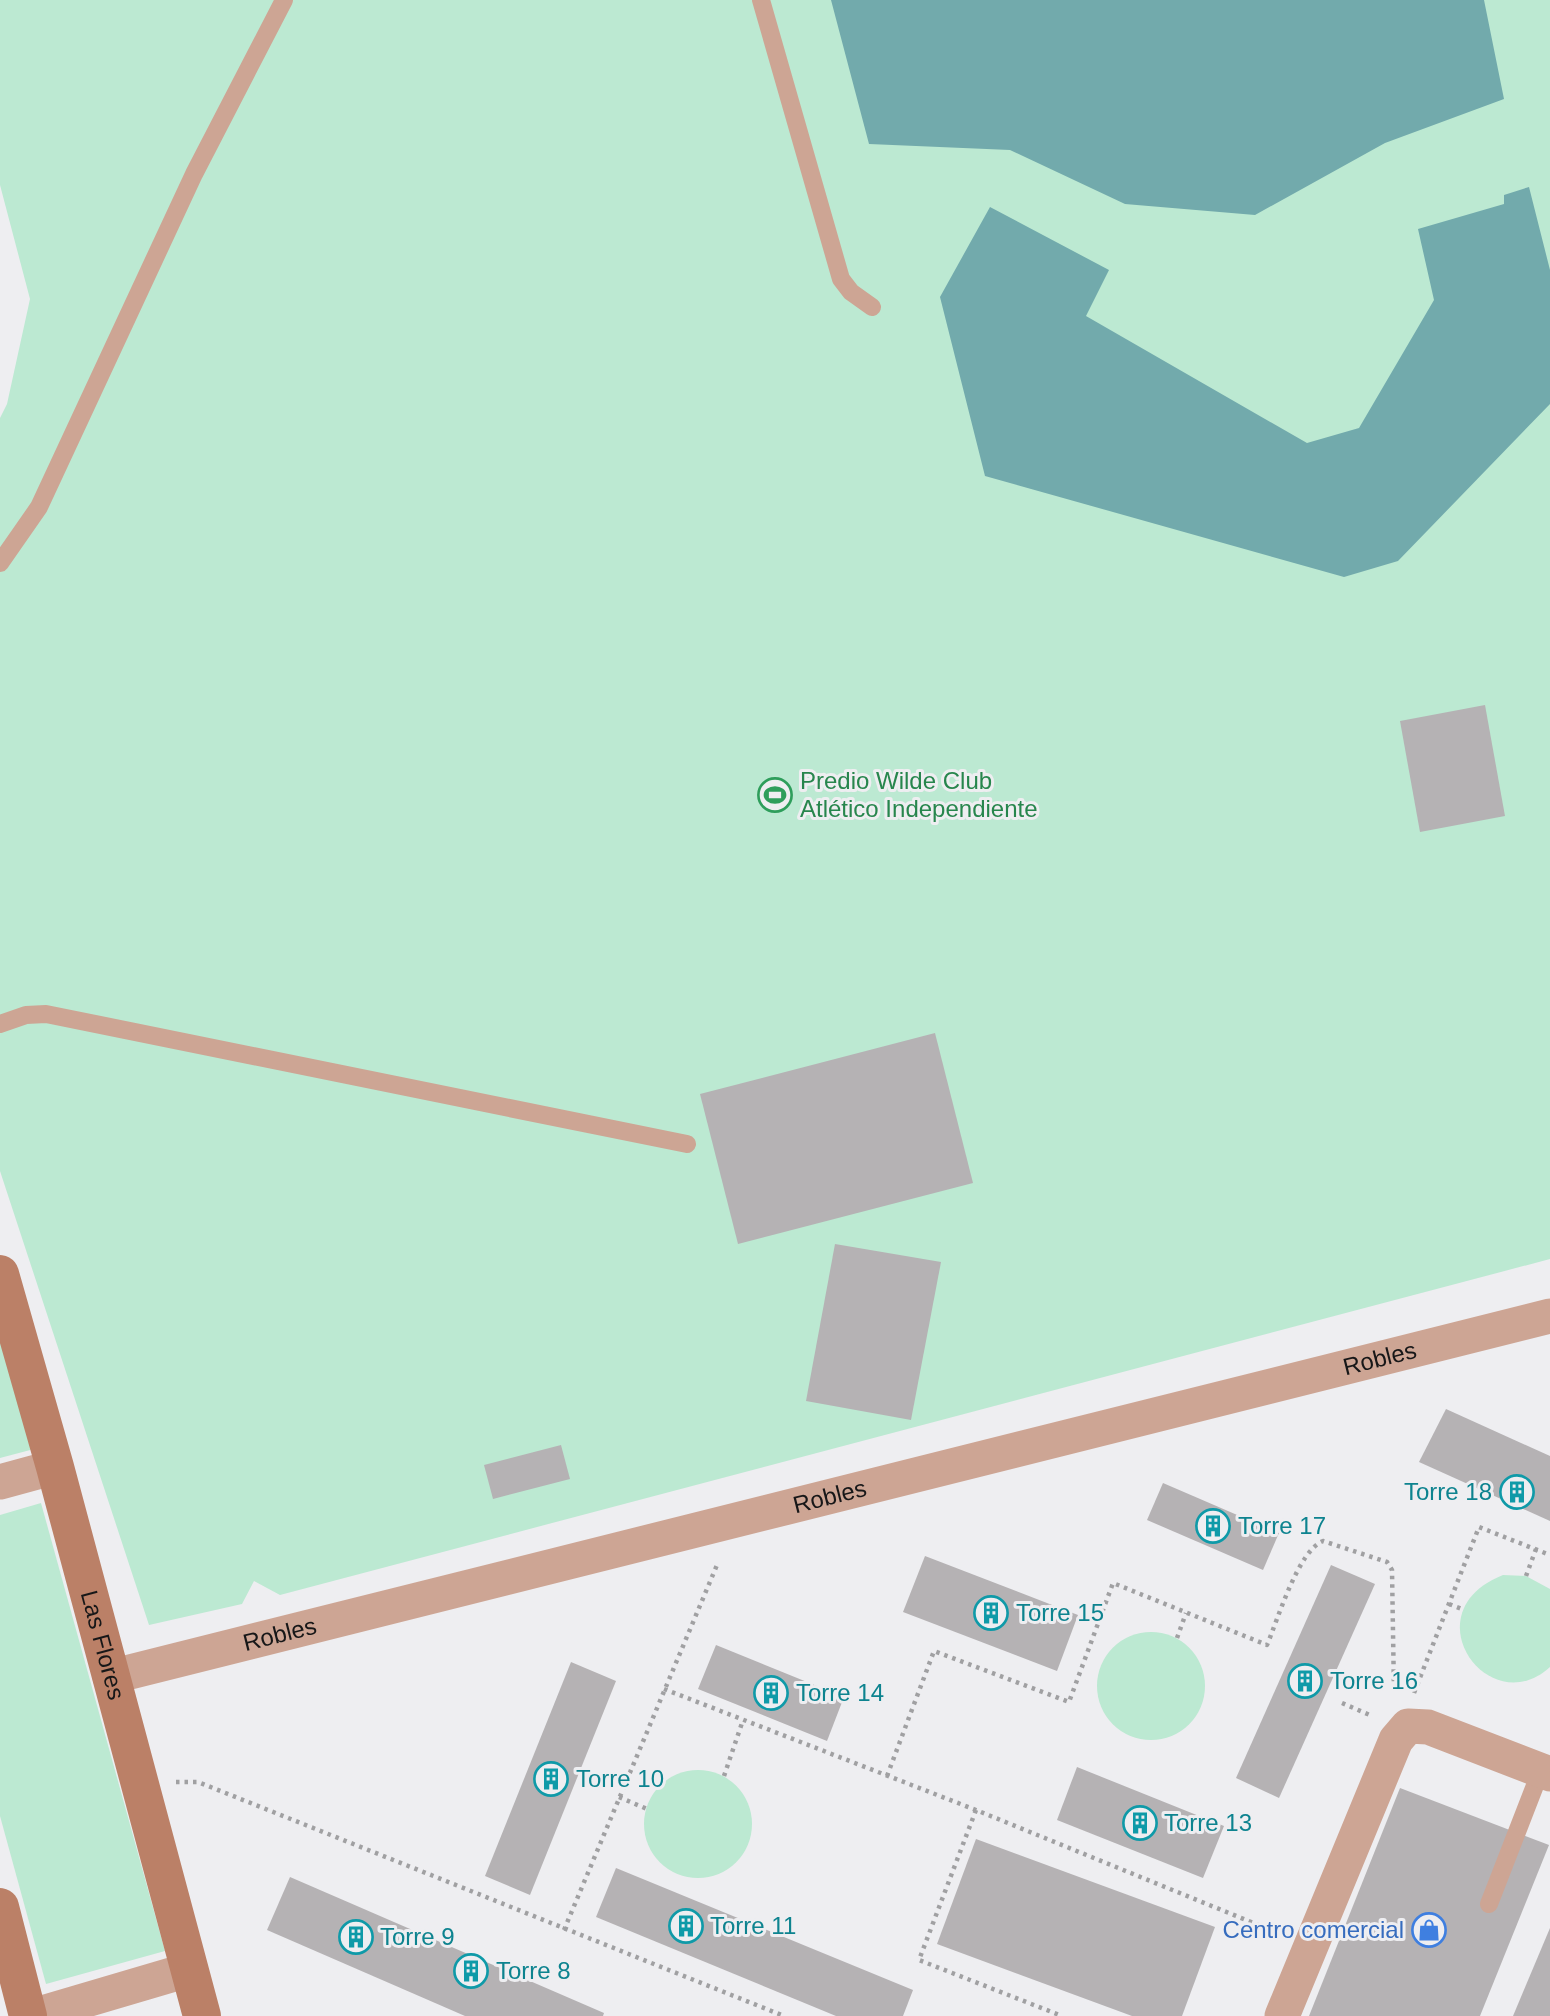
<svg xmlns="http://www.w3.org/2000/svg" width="1550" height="2016" viewBox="0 0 1550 2016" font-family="Helvetica,sans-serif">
	<rect width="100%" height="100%" fill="#eeeef1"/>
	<g fill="#bce9d2">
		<polygon points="0,0 1550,0 1550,1259 280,1595 254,1581 242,1604 149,1625 0,1171 0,418 7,404 30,299 0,185"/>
		<polygon points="0,1330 34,1449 0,1458"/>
		<polygon points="41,1503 165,1951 46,1984 0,1816 0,1515"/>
		<path d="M1503,1575l23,1 24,13v78c-61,56 -141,-55 -47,-92z"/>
		<circle cx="1151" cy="1686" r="54"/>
		<circle cx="698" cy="1824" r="54"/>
	</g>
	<g fill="#72aaac">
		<polygon points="831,0 1484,0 1504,99 1385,143 1255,215 1125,204 1010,150 869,144"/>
		<polygon points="1529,187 1550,270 1550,404 1398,561 1344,577 985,476 940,297 990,207 1109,270 1086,316 1307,443 1359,428 1434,300 1418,229 1504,204 1504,195"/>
	</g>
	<g fill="#b5b2b4">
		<polygon points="1485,705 1505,816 1420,832 1400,721"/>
		<polygon points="935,1033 973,1183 738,1244 700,1094"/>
		<polygon points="835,1244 941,1262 911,1420 806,1401"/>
		<polygon points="1446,1409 1550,1456 1550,1521 1419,1462"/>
		<polygon points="561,1445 570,1479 493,1499 484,1465"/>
		<polygon points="1163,1483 1279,1533 1263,1570 1147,1520"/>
		<polygon points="925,1556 1078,1615 1057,1671 903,1612"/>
		<polygon points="1331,1565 1375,1584 1279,1798 1236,1778"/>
		<polygon points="716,1645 844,1697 827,1741 698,1689"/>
		<polygon points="571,1662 616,1681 530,1895 485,1876"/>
		<polygon points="1077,1767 1224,1826 1203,1878 1057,1820"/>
		<polygon points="1400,1788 1549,1845 1480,2016 1309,2016"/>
		<polygon points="976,1839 1215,1927 1182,2016 1132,2016 937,1944"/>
		<polygon points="616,1868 913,1990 903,2016 836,2016 596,1917"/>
		<polygon points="290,1877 604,2013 603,2016 465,2016 267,1930"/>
		<polygon points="1550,1928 1550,2016 1513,2016"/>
	</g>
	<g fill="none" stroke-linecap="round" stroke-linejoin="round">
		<g stroke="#a0a0a2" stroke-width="4.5" stroke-dasharray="3.5 5" stroke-linecap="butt">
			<polyline points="1526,1576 1536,1549"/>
			<polyline points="1449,1604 1462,1609"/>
			<polyline points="1177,1638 1186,1613"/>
			<polyline points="664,1689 976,1810 1278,1933"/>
			<polyline points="1414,1693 1479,1527 1550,1555"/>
			<polyline points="1342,1703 1372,1716"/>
			<polyline points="724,1776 743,1720"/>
			<path d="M887,1776l47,-125 135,51 44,-119 154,62c11,-26 31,-94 56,-104l64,21 5,8 2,123"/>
			<polyline points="176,1782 198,1782 784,2016"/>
			<polyline points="619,1797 647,1809"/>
			<polyline points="976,1810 919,1960 1062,2016"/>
			<polyline points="564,1930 717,1565"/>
		</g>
		<g stroke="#cda594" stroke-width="18">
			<polyline points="761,0 841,279 851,292 872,307"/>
			<polyline points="0,563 39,507 194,174 284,0"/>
			<polyline points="0,1024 26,1015 46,1014 687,1144"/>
			<polyline points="1489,1904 1541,1770"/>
		</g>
		<g stroke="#cda594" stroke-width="35">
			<polyline points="0,1482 55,1467"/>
			<path id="s1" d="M110,1677l1440,-361"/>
			<polyline points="32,2016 188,1970"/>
			<polyline points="1282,2016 1396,1740 1408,1726 1428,1727 1550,1774"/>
		</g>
		<g stroke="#bb8067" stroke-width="38">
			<path id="s2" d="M0,1274l55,193 147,549"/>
			<polyline points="0,1907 28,2016"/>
		</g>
	</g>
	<defs>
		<g id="stadium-ring" transform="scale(1.75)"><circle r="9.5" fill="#eeeef1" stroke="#2e9e5b" stroke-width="1.5"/><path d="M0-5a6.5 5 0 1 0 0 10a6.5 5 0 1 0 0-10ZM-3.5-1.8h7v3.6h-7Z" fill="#2e9e5b"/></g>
		<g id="building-ring" transform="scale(1.75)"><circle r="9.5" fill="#eeeef1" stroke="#0f9aa8" stroke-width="1.5"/><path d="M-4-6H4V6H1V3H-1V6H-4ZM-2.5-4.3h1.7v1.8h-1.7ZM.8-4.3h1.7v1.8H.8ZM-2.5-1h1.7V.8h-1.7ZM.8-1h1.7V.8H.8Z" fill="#0f9aa8"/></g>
		<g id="shop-ring" transform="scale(1.75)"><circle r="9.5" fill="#eeeef1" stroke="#3f7fe0" stroke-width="1.5"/><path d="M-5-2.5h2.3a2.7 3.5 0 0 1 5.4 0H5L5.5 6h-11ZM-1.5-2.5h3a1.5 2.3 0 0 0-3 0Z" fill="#3f7fe0"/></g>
	</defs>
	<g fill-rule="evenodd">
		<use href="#stadium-ring" x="775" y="795"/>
		<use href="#building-ring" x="1517" y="1492"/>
		<use href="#building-ring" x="1213" y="1526"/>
		<use href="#building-ring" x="991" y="1613"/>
		<use href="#building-ring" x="1305" y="1681"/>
		<use href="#building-ring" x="771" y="1693"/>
		<use href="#building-ring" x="551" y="1779"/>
		<use href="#building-ring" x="1140" y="1823"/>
		<use href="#building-ring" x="686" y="1926"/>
		<use href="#shop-ring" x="1429" y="1930"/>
		<use href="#building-ring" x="356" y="1937"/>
		<use href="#building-ring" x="471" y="1971"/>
	</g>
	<g text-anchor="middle" stroke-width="6" stroke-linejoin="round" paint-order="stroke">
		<g font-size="24" fill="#27864d" stroke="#eeeef1" text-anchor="start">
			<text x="800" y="789">Predio Wilde Club<tspan x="800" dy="28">Atlético Independiente</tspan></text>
		</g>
		<g font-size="24" fill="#171718" stroke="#eeeef1">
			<text dy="8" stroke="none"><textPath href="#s1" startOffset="1309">Robles</textPath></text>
			<text dy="8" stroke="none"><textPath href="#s1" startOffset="742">Robles</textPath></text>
			<text dy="8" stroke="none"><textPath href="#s1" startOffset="175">Robles</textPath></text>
			<text dy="8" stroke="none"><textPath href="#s2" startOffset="385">Las Flores</textPath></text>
		</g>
		<g font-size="24" fill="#0d838f" stroke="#eeeef1" text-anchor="start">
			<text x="1492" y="1500" text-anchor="end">Torre 18</text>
			<text x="1238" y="1534">Torre 17</text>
			<text x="1016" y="1621">Torre 15</text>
			<text x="1330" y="1689">Torre 16</text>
			<text x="796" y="1701">Torre 14</text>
			<text x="576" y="1787">Torre 10</text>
			<text x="1164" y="1831">Torre 13</text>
			<text x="710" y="1934">Torre 11</text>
			<text x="380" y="1945">Torre 9</text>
			<text x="496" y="1979">Torre 8</text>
		</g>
		<g font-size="24" fill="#366cbe" stroke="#eeeef1" text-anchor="end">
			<text x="1404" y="1938">Centro comercial</text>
		</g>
	</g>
</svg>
